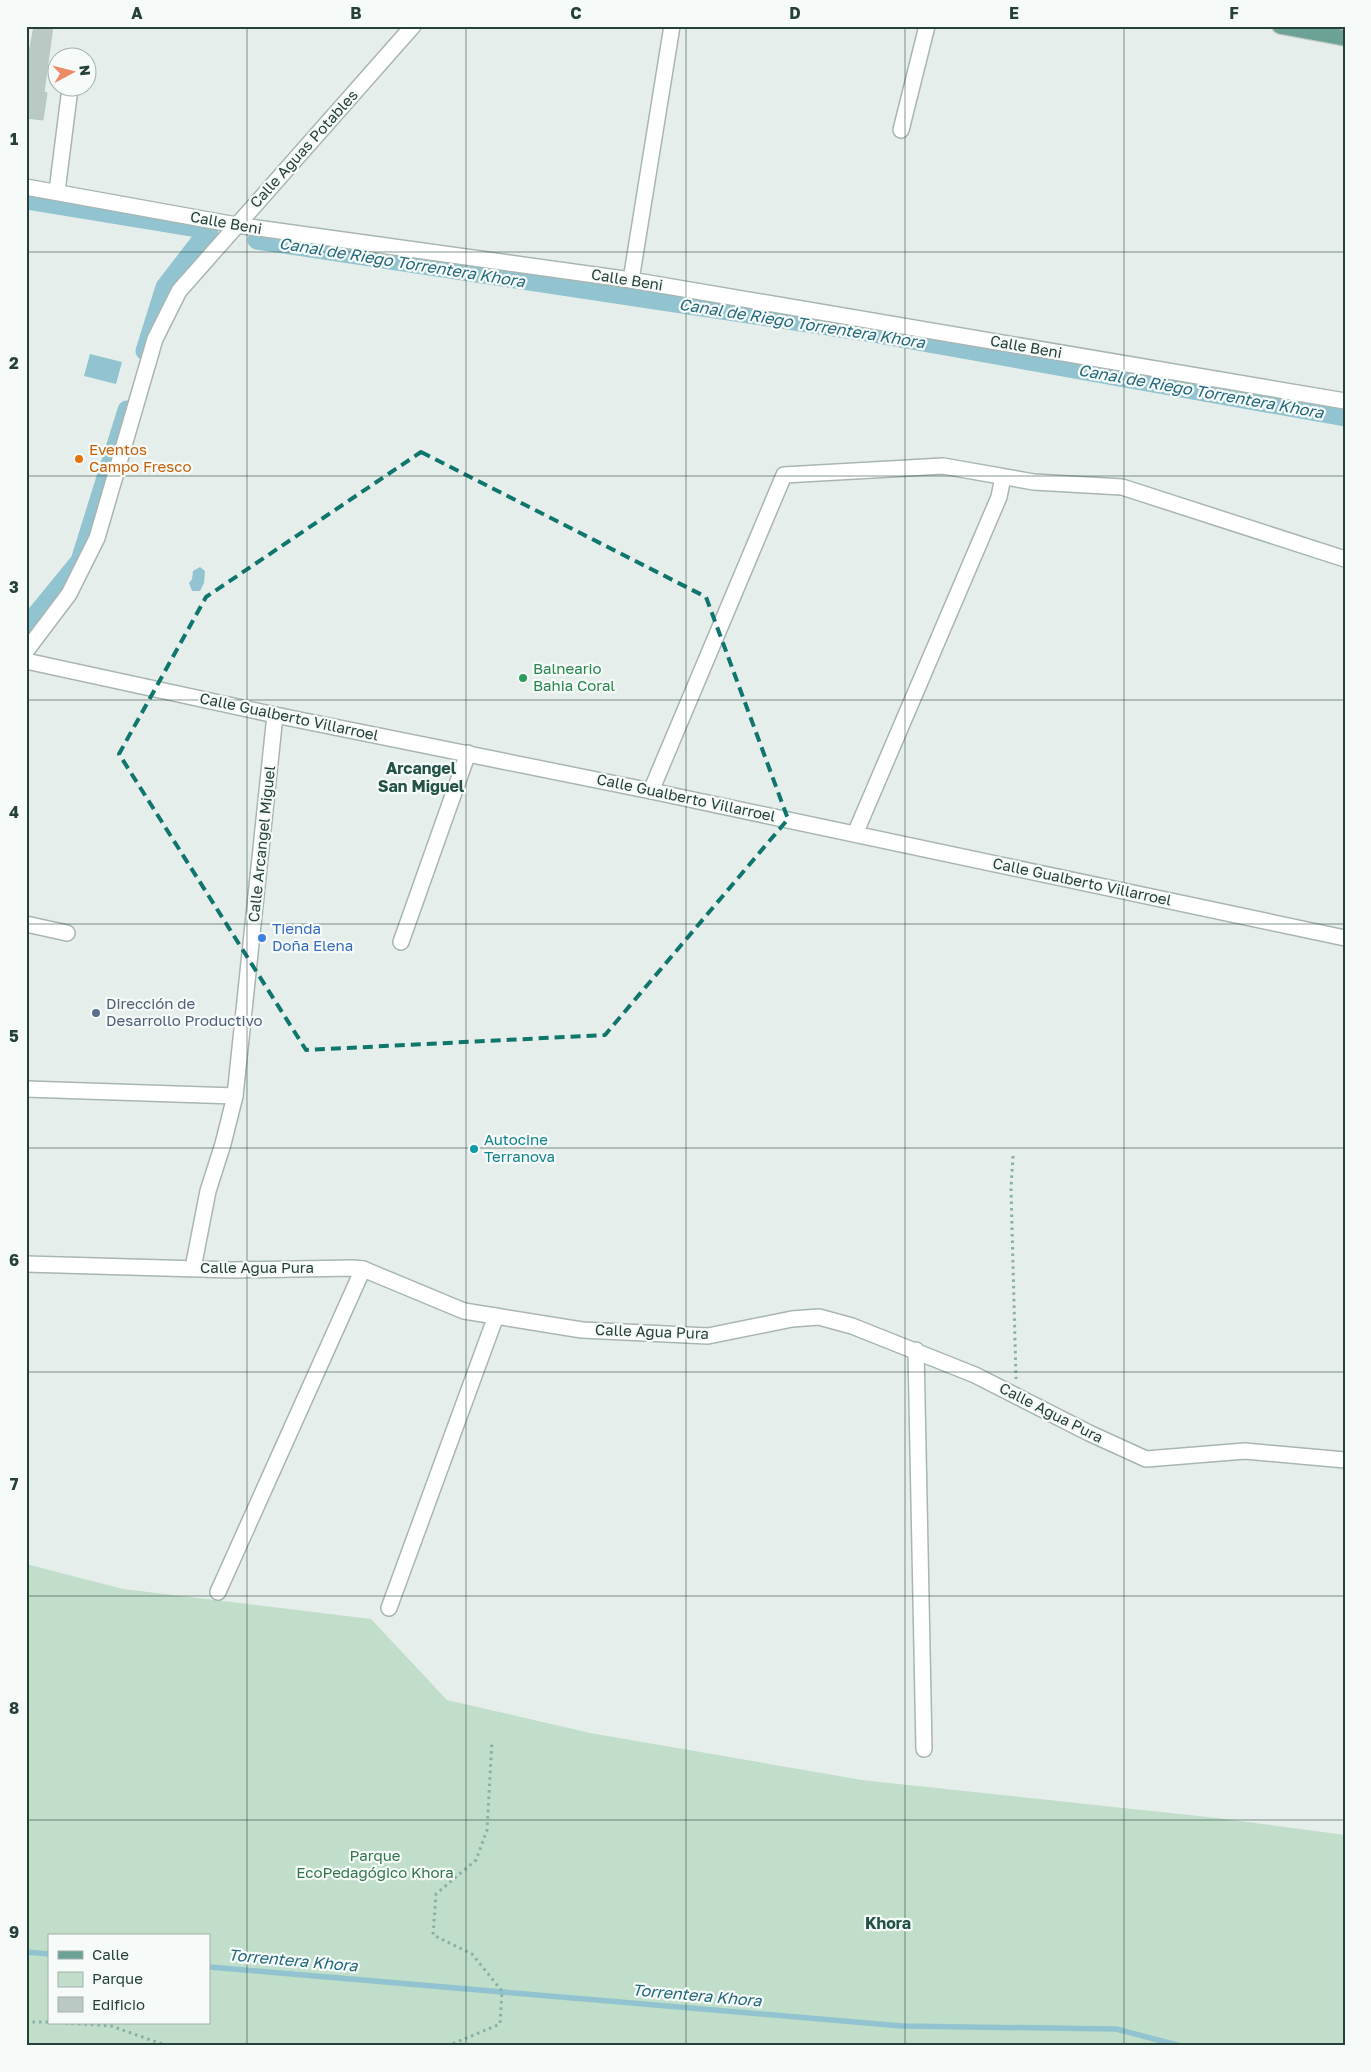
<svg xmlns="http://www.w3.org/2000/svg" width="1371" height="2072" viewBox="0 0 1371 2072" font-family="'Golos Text',sans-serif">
	<rect width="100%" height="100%" fill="#e6eeeb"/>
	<path fill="#c0dec9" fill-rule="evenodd" d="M26,1564l97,25 248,30 76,81 143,33 272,47 355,38 128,17v211h-1319zM49,1936h160v87h-160z"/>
	<g fill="#91c4d0">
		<polygon points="90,354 122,362 116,384 84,376"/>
		<polygon points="200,567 205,571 204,583 200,591 192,591 189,583 192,579 193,571"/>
	</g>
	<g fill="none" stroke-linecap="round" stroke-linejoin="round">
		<g stroke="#91c4d0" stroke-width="5.5">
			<polyline points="26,1952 49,1954"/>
			<polyline points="209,1967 902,2026 1116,2029 1181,2046"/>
		</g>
		<g stroke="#91c4d0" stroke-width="19">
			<polyline points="26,200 209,230 165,287 145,351"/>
			<polyline points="257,240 861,331 1345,417"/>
			<polyline points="26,627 80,561 127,410"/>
		</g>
	</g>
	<polygon fill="#bbc9c4" stroke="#b8c7c2" points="34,26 53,26 44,92 47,93 43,120 26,118 26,47 30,48"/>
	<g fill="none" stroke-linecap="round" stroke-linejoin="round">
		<g stroke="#a8b6b2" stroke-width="18">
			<g id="minor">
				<polyline points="901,130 927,26"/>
				<polyline points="26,187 236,225 631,280 1345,401"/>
				<polyline points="57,191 70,88"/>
				<polyline points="631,280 672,26"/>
				<polyline points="26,651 69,594 97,538 155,339 179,291 413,26"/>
				<polyline points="26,661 275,715 651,791 1345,938"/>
				<polyline points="651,791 784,475 943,466 1034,482 1122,487 1345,559"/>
				<polyline points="855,834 999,497 1003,477"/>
				<polyline points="26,924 67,933"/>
				<polyline points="401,942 468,753"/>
				<polyline points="26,1089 235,1096"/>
				<polyline points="26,1264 233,1270 352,1268 363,1269 464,1311 582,1330 708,1336 792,1319 819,1317 852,1326 975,1375 1089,1433 1146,1459 1245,1451 1345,1460"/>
				<polyline points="193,1268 208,1191 223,1144 235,1096 275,715"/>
				<polyline points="916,1350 924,1749"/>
				<polyline points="218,1592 363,1269"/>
				<polyline points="389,1608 496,1316"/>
			</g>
		</g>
		<g stroke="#c2cac8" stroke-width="18">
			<polyline id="major" points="1280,26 1345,38"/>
		</g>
		<g stroke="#88b0a5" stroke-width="3" stroke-dasharray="2.5 4" stroke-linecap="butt">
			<polyline points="1013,1156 1011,1188 1016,1379"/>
			<polyline points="26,2022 49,2022"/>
			<polyline points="65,2023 111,2026 168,2046"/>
			<polyline points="447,2046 500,2024 502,1991 472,1954 433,1935 436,1894 476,1860 487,1830 492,1741"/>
		</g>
		<use href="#minor" stroke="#fff" stroke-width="15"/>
		<use href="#major" stroke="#6ca195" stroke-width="15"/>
	</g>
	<path fill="none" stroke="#0f766e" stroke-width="4" stroke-dasharray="10 6" stroke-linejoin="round" d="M421,452l285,145 82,222 -183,216 -299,15 -187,-296 87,-157z"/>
	<path fill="none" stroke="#254039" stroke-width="1" stroke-opacity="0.55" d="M247,26v2020M466,26v2020M686,26v2020M905,26v2020M1124,26v2020M26,252h1319M26,476h1319M26,700h1319M26,924h1319M26,1148h1319M26,1372h1319M26,1596h1319M26,1820h1319"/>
	<circle fill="#e8710a" stroke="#f6faf8" stroke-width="2" cx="79" cy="459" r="5"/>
	<circle fill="#2e9e5b" stroke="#f6faf8" stroke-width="2" cx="523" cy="678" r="5"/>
	<circle fill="#3f7fe0" stroke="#f6faf8" stroke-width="2" cx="262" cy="938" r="5"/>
	<circle fill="#5c6f8a" stroke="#f6faf8" stroke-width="2" cx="96" cy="1013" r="5"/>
	<circle fill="#0f9aa8" stroke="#f6faf8" stroke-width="2" cx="474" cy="1149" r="5"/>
	<g text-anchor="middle" stroke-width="4.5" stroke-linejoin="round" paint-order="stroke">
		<g font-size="15" fill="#254039" stroke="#f6faf8">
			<text transform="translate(304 149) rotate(-48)" y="5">Calle Aguas Potables</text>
			<text transform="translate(226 223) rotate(10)" y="5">Calle Beni</text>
			<text transform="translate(627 280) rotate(9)" y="5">Calle Beni</text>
			<text transform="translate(1026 347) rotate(10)" y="5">Calle Beni</text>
			<text transform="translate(289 717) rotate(12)" y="5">Calle Gualberto Villarroel</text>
			<text transform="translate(686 798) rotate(12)" y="5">Calle Gualberto Villarroel</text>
			<text transform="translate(262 844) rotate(-84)" y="5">Calle Arcangel Miguel</text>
			<text transform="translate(1082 882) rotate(12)" y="5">Calle Gualberto Villarroel</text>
			<text x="257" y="1273">Calle Agua Pura</text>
			<text transform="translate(652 1332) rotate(2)" y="5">Calle Agua Pura</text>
			<text transform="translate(1051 1413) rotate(27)" y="5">Calle Agua Pura</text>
		</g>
		<g font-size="15" fill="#c56008" stroke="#f6faf8" text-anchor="start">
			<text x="89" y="455">Eventos<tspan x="89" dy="17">Campo Fresco</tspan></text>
		</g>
		<g font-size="15" fill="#27864d" stroke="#f6faf8" text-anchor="start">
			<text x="533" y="674">Balneario<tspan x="533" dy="17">Bahia Coral</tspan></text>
		</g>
		<g font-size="15" fill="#366cbe" stroke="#f6faf8" text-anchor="start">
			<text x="272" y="934">Tienda<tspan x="272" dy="17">Doña Elena</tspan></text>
		</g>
		<g font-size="15" fill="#4e5e75" stroke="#f6faf8" text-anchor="start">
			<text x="106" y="1009">Dirección de<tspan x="106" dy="17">Desarrollo Productivo</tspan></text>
		</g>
		<g font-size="15" fill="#0d838f" stroke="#f6faf8" text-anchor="start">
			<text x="484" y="1145">Autocine<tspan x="484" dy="17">Terranova</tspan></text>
		</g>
		<g font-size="15" fill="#31754d" stroke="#f6faf8">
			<text x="375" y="1861">Parque<tspan x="375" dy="17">EcoPedagógico Khora</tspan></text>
		</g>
		<g font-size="16" font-style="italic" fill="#21687a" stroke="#f6faf8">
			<text transform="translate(402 262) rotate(9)" y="6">Canal de Riego Torrentera Khora</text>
			<text transform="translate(802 323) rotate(9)" y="6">Canal de Riego Torrentera Khora</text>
			<text transform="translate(1201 391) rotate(10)" y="6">Canal de Riego Torrentera Khora</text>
			<text transform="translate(293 1960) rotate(5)" y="6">Torrentera Khora</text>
			<text transform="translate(697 1995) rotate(5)" y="6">Torrentera Khora</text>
		</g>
		<g font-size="16" font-weight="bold" fill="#215147" stroke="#f6faf8">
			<text x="421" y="774">Arcangel<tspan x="421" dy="18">San Miguel</tspan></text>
			<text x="888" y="1929">Khora</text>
		</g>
	</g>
	<rect width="1371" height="2072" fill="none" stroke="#f6faf8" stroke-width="55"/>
	<rect x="48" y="1934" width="162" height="90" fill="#f6faf8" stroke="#a2b0ac"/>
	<rect x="58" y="1951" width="25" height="8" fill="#6ca195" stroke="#a2b0ac"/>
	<text x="92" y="1960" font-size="15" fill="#254039">Calle</text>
	<rect x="58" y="1972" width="25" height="15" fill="#c0dec9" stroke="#a2b0ac"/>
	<text x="92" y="1984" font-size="15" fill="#254039">Parque</text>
	<rect x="58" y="1997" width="25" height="15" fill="#bbc9c4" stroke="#a2b0ac"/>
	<text x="92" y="2010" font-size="15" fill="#254039">Edificio</text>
	<g transform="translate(72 72) rotate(83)"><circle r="24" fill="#f6faf8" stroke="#a2b0ac"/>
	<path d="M0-4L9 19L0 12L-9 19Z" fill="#ec8b66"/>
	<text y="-8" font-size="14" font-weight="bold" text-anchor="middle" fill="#254039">N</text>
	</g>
	<rect x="28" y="28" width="1316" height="2016" fill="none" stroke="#254039" stroke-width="2"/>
	<g font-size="16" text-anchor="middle" font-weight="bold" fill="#254039">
		<text x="137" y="19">A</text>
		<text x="356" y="19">B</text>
		<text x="576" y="19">C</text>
		<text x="795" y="19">D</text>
		<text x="1014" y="19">E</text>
		<text x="1234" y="19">F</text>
		<text x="14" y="145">1</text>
		<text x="14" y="369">2</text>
		<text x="14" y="593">3</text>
		<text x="14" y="818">4</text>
		<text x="14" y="1042">5</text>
		<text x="14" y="1266">6</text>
		<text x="14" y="1490">7</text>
		<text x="14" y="1714">8</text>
		<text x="14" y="1938">9</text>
	</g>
</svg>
